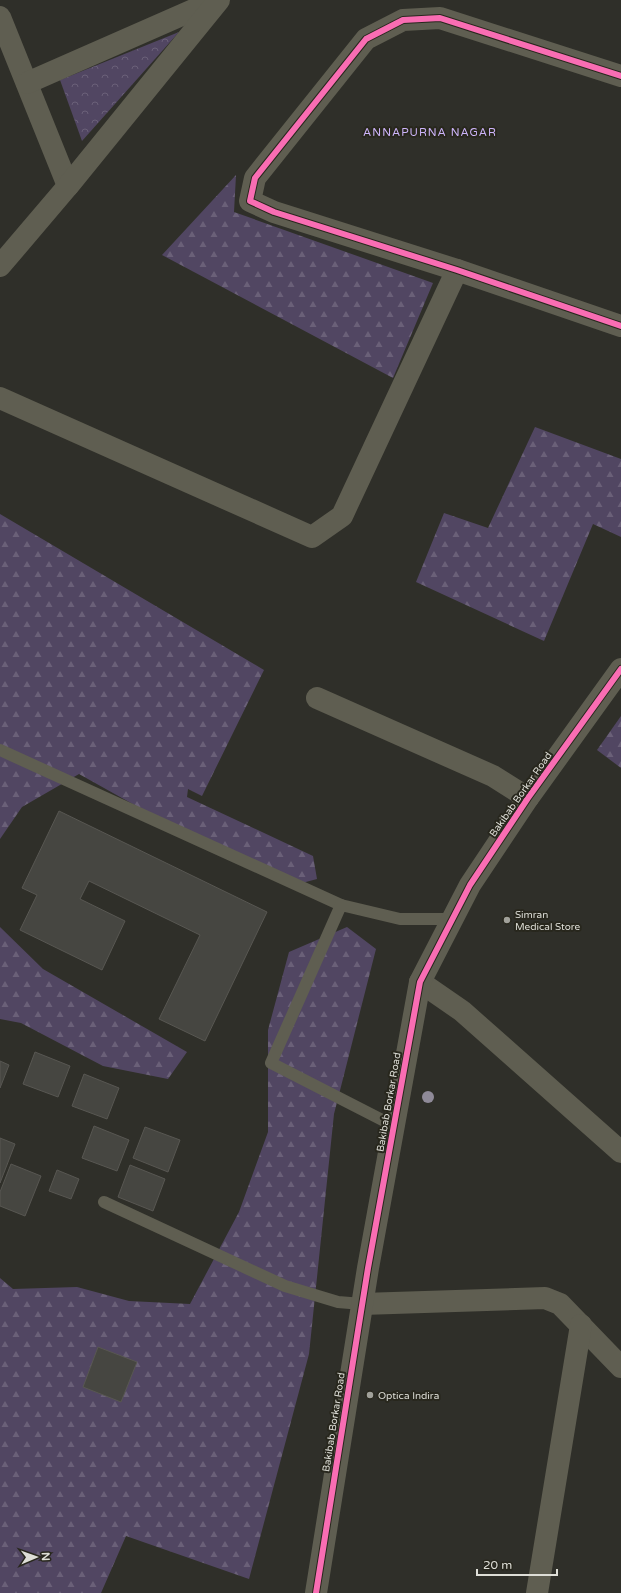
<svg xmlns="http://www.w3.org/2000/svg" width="621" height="1593" viewBox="0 0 621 1593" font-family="'Varela Round',sans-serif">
	<defs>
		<pattern id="forest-firs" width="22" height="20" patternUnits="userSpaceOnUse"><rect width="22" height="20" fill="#514662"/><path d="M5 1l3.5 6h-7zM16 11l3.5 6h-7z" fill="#6a6078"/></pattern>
		<pattern id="park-crowns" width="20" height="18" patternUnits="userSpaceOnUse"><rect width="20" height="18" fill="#514662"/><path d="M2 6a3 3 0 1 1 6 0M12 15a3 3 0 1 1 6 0" fill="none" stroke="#6a6078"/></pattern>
	</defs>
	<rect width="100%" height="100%" fill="#2f2f29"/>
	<g fill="url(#forest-firs)">
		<polygon points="236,175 234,212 433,283 393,378 162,255"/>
		<polygon points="535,427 621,459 621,537 593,524 544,641 416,582 444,513 488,528"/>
		<polygon points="0,514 264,670 202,796 188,789 187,797 313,856 317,879 302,883 138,807 79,774 22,807 0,839"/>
		<polygon points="621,716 621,768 597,750"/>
		<polygon points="0,927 43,969 187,1052 168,1079 103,1066 21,1023 0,1019"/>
		<polygon points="347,927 376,949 334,1114 309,1354 249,1579 126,1536 101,1593 0,1593 0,1278 13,1289 77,1287 129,1301 190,1304 239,1212 268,1132 268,1030 289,952"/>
	</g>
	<polygon fill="url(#park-crowns)" points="179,32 82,141 60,80"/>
	<g fill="#464641" stroke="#585752">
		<polygon points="59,811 267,912 205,1041 159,1019 200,935 89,881 80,899 125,921 102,970 20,930 37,895 22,888"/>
		<polygon points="35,1052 70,1066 58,1097 23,1084"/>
		<polygon points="0,1061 9,1065 0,1088"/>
		<polygon points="84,1074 119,1088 107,1119 72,1106"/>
		<polygon points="94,1126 129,1140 117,1171 82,1158"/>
		<polygon points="145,1127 180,1140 168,1172 133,1158"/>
		<polygon points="0,1138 15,1144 0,1183"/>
		<polygon points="11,1164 41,1176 25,1216 0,1206 0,1192"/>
		<polygon points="130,1165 165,1179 153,1211 118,1197"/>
		<polygon points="57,1170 79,1179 71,1199 49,1191"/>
		<polygon points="98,1347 137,1362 121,1402 83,1387"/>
	</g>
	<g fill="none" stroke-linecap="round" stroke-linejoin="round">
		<g stroke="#5f5e51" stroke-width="12">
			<polyline points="0,750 341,905"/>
			<polyline points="394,1126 271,1063 341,905 400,919 453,919"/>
			<polyline points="104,1202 285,1286 338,1302 362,1304"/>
		</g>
		<g stroke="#5f5e51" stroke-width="22">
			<polyline points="0,17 68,186"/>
			<polyline points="621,76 440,18 403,20 366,39 255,178 250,201 274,212 457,270 621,326"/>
			<polyline points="27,83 216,0"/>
			<polyline points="0,266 68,186 219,0"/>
			<polyline points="0,398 312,537 342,516 457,270"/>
			<polyline points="317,698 493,776 528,798"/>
			<polyline points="420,982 462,1011 621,1152"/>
			<polyline points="362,1304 545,1298 560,1304 621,1367"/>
			<polyline points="537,1593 581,1325"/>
		</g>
		<polyline stroke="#5f5e51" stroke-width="22" points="316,1593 368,1268 420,982 470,885 528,798 621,669"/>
		<g stroke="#28271d" stroke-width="8">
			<g id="cycleway">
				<polyline points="621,76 440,18 403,20 366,39 255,178 250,201 274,212 457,270 621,326"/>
				<polyline points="316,1593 368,1268 420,982 470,885 528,798 621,669"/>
			</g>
		</g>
		<use href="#cycleway" stroke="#f96db3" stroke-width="6"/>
	</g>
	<circle fill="#8f8a98" cx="428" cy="1097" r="6"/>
	<g fill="#a1a19a" stroke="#28271d" stroke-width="1.5">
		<circle cx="507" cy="920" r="4"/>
		<circle cx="370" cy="1395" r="4"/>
	</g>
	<g text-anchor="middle" stroke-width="4" stroke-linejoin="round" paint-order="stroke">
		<g font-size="10" fill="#deded7" stroke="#28271d">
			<text transform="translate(520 794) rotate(-55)" y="4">Bakibab Borkar Road</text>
			<text transform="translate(388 1102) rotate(-80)" y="4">Bakibab Borkar Road</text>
			<text transform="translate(333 1422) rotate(-81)" y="4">Bakibab Borkar Road</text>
		</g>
		<g font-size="10" fill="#deded7" stroke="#28271d" text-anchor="start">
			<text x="515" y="918">Simran<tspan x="515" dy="12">Medical Store</tspan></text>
			<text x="378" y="1399">Optica Indira</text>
		</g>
		<g font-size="11" letter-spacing="1" fill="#ceb5fb" stroke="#28271d">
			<text x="430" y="136">ANNAPURNA NAGAR</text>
		</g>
	</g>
	<g transform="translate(36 1557) rotate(88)" stroke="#28271d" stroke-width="3" paint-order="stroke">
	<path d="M0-3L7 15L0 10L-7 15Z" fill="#deded7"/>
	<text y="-6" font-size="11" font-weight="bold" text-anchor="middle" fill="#deded7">N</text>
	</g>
	<path d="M477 1569v6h80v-6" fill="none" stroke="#deded7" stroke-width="2"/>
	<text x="483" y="1569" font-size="12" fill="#deded7" stroke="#28271d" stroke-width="3" paint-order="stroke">20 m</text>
</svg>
